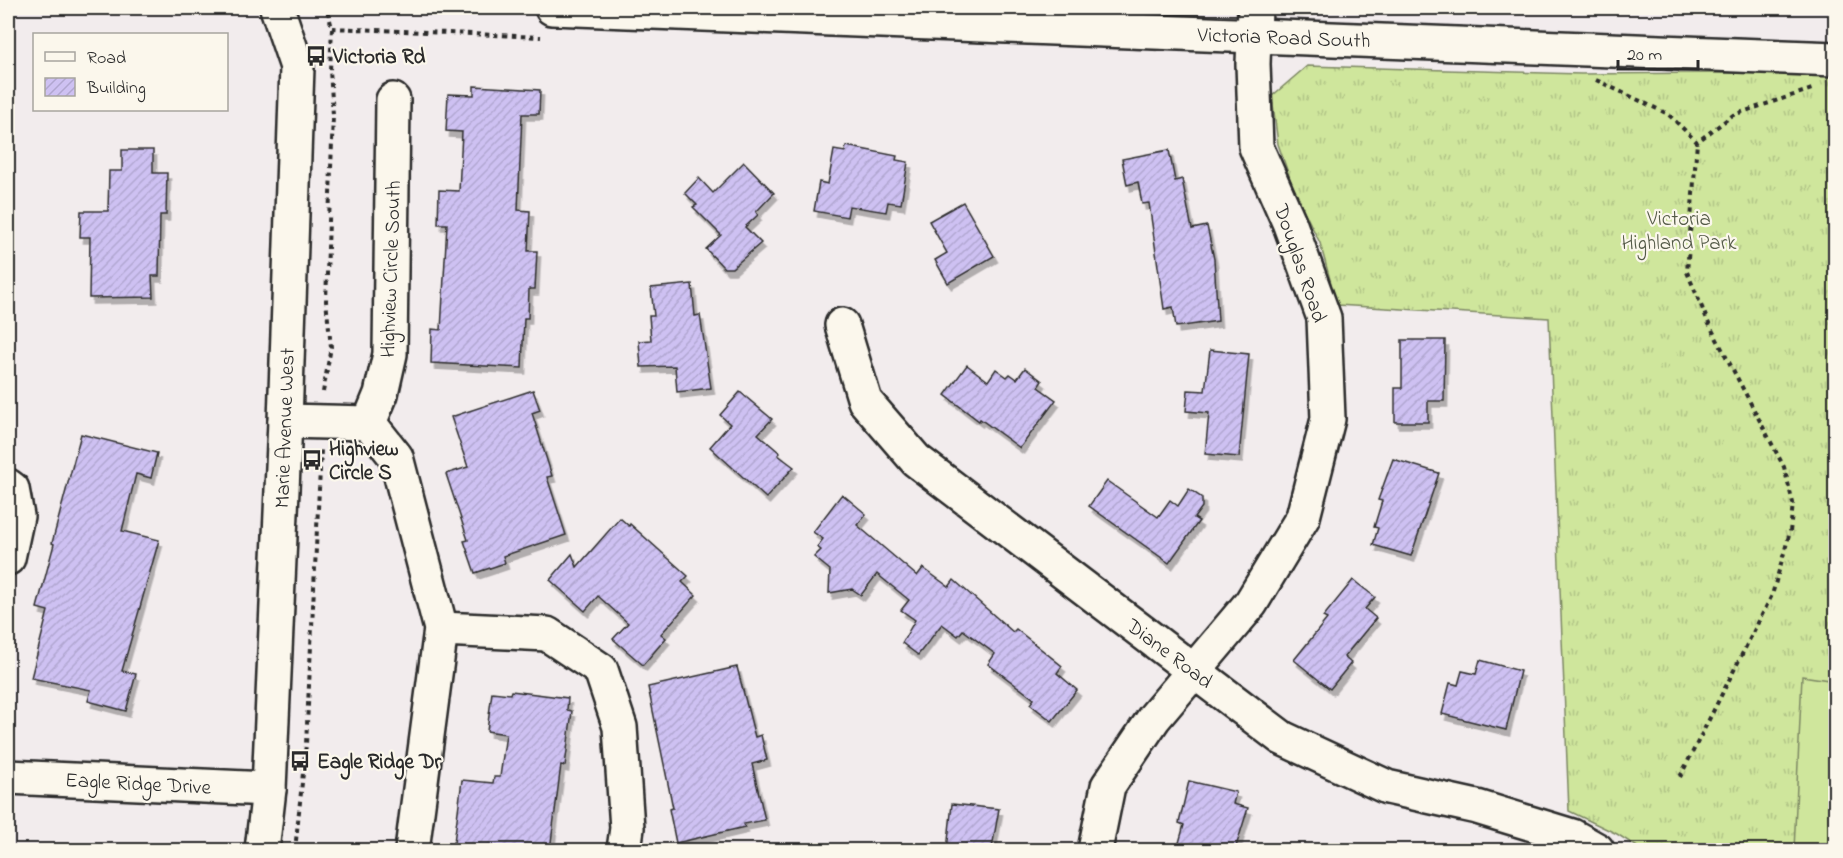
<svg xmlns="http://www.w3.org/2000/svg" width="1843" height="858" viewBox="0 0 1843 858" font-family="'Indie Flower',sans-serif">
	<defs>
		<pattern id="grass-tufts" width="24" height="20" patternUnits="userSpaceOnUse" patternTransform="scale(1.5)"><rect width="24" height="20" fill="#cfe69c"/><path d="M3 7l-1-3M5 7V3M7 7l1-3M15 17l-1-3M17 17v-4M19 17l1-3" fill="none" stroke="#b2c587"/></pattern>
		<pattern id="building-hatch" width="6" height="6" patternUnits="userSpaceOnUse" patternTransform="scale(1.5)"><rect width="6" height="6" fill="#cec1f2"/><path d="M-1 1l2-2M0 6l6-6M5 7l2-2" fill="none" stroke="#b1a6d0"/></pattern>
		<filter id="shadow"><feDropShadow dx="3.5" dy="6" stdDeviation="0" flood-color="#0004"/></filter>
	</defs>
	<rect width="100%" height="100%" fill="#f2eced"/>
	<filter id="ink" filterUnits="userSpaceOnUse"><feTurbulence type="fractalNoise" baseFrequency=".0167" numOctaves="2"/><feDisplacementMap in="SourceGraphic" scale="12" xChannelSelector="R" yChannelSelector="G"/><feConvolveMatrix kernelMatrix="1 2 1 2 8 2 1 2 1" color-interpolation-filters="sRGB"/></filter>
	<g filter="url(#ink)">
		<polygon fill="url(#grass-tufts)" stroke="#7d8864" stroke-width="1.5" points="1307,66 1581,74 1835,72 1835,850 1642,850 1617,834 1569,811 1549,318 1337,305 1320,243 1295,193 1278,144 1272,96"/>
		<polygon fill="#cfe69c" stroke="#7d8864" stroke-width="1.5" points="1802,676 1835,681 1835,850 1794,850"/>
		<g fill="url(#building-hatch)" stroke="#2b2b2b" stroke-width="1.5" filter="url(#shadow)">
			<polygon points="474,86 540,90 539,114 522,114 518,210 530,211 528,251 537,251 535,289 529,289 528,318 524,318 522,368 431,363 432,329 441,330 447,224 438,224 439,190 459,191 462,132 446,131 448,94 474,95"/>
			<polygon points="846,146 897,156 896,160 908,162 901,204 888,202 886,212 849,206 847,217 814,211 819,182 828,184 834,150 845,152"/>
			<polygon points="122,150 153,150 153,173 167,173 166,215 160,215 159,276 152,276 153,297 89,298 90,237 80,237 81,211 108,211 109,171 122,171"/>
			<polygon points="1169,150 1175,181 1182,179 1192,229 1207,226 1214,259 1218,321 1176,327 1173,307 1164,309 1149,203 1142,204 1138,182 1127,185 1122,159"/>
			<polygon points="744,162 774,193 756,212 758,215 745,227 761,243 732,268 724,268 706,249 721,235 693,207 697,205 685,193 699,178 713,193"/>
			<polygon points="963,202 994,256 948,283 935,260 947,253 929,221"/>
			<polygon points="692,284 695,316 700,315 711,388 677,392 675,366 641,367 639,341 651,340 649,316 654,316 651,288"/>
			<polygon points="1402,340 1445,340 1444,401 1428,401 1428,422 1395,422 1395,388 1402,388"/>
			<polygon points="1210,350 1249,354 1239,457 1205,454 1209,413 1186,411 1188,390 1205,391"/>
			<polygon points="967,365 988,381 996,369 1007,377 1010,374 1017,379 1025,368 1042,381 1038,387 1056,400 1020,448 980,419 979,421 945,395"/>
			<polygon points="533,390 540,410 532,413 552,476 547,477 566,535 503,556 505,563 475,573 464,541 468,540 446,474 468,467 451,417"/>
			<polygon points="740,392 772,419 758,434 780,453 778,455 794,467 766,498 710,447 730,424 720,415"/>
			<polygon points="81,434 157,453 151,478 136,474 122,531 159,540 122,671 136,674 126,711 88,701 91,690 31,678 48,611 37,608 54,544 52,543"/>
			<polygon points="1393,459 1439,473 1411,556 1373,545 1378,528 1374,527 1382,501 1378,500"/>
			<polygon points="1107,481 1158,517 1170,500 1178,506 1189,489 1202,498 1202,507 1194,518 1199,521 1169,563 1089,506"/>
			<polygon points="842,494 866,514 857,525 917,576 923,568 949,587 954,580 1013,632 1016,629 1062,666 1057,673 1077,690 1052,721 1030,704 1034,699 988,664 995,654 963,630 958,636 942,624 918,655 902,643 915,620 901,610 909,600 877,574 861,595 852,589 829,593 830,570 814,557 821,550 817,547 823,539 813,532"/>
			<polygon points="620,518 629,526 630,524 688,576 682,582 696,595 661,634 666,638 643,665 613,639 628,623 598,596 585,611 550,580 572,554 577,567"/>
			<polygon points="1353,580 1375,597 1365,609 1376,618 1344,657 1351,663 1330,689 1294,660 1327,619 1323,617"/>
			<polygon points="1480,660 1520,671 1506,730 1442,714 1450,683 1458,685 1462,671 1476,674"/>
			<polygon points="737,667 755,737 761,735 767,760 752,764 765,820 744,824 745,827 676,843 669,809 673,808 648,687"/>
			<polygon points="511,691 568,698 567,710 572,711 565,766 561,765 550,850 453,850 462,780 493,783 494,777 500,777 506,734 487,731 492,692 510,694"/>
			<polygon points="1189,781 1236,792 1233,804 1248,808 1235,850 1177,850 1184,825 1179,823"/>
			<polygon points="952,804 999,809 992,848 988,848 988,850 947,850"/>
		</g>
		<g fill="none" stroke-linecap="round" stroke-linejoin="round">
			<g stroke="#2b2b2b" stroke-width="38">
				<g id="minor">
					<polyline points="552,8 1836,59"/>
					<polyline points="393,100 390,354 381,394 369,423 396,457 441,629 412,850"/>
					<polyline points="842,325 865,401 916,460 1282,738 1387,787 1477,807 1572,836 1597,850"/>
					<polyline points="285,421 369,423"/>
					<polyline points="8,486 12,489 17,516 8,558"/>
					<polyline points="441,629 547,634 601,670 620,727 627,828 624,850"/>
					<polyline points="8,777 269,789"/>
					<polyline points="262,850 269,789 285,421 297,67 277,8"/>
					<polyline points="1095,850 1108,786 1154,718 1251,603 1303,517 1328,419 1324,318 1289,222 1256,147 1253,64 1255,8"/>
				</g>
			</g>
			<g stroke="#2b2b2b" stroke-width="4" stroke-dasharray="4.5 4.5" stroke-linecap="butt">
				<polyline points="332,28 541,37"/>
				<polyline points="1596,80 1668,114 1697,142 1733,115 1812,89"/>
				<polyline points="323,392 331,347 326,301 333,115 330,70 332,28 327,8"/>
				<polyline points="1680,777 1772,595 1790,532 1793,503 1784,467 1709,324 1687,272 1697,142"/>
				<polyline points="295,850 306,744 321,450"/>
			</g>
			<use href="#minor" stroke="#fbf7ec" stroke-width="33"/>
		</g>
	</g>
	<defs>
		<g id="bus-bare" transform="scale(1.62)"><path d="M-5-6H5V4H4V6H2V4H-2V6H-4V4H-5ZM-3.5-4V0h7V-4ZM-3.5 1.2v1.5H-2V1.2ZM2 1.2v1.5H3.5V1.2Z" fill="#2b2b2b" stroke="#fbf7ec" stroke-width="2.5" paint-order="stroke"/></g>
	</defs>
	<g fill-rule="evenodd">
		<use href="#bus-bare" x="316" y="56"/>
		<use href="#bus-bare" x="312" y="460"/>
		<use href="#bus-bare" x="300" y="761"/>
	</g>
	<g text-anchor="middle" stroke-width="4.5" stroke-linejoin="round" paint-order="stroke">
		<g font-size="21" fill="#2b2b2b" stroke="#fbf7ec">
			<text transform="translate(1284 37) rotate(2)" y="7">Victoria Road South</text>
			<text transform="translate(1301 263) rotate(71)" y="7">Douglas Road</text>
			<text transform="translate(390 269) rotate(-88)" y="7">Highview Circle South</text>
			<text transform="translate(284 428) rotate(-88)" y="7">Marie Avenue West</text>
			<text transform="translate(1170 653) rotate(37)" y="7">Diane Road</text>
			<text transform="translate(138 783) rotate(3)" y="7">Eagle Ridge Drive</text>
		</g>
		<g font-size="21" font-weight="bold" fill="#2b2b2b" stroke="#fbf7ec" text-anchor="start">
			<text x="333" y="63">Victoria Rd</text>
			<text x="329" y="455">Highview<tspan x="329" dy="24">Circle S</tspan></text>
			<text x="317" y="768">Eagle Ridge Dr</text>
		</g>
		<g font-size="21" fill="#545a47" stroke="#fbf7ec">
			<text x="1679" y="225">Victoria<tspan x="1679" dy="24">Highland Park</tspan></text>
		</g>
	</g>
	<rect width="1843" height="858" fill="none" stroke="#fbf7ec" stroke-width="30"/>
	<rect x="15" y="15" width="1813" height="828" fill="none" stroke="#2b2b2b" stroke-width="2" filter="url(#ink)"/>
	<rect x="33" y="33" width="195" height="78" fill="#fbf7ec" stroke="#a8a59f" stroke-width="1.5"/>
	<rect x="45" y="52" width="30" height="9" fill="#fbf7ec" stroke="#a8a59f" stroke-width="1.5"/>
	<text x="87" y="63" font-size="18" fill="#2b2b2b">Road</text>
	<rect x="45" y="78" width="30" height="18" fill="url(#building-hatch)" stroke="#a8a59f" stroke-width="1.5"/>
	<text x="87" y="93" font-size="18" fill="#2b2b2b">Building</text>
	<path d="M1618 60v9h80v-9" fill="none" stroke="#2b2b2b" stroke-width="3"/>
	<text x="1627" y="60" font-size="18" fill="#2b2b2b" stroke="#fbf7ec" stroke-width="4.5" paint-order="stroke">20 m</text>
</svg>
